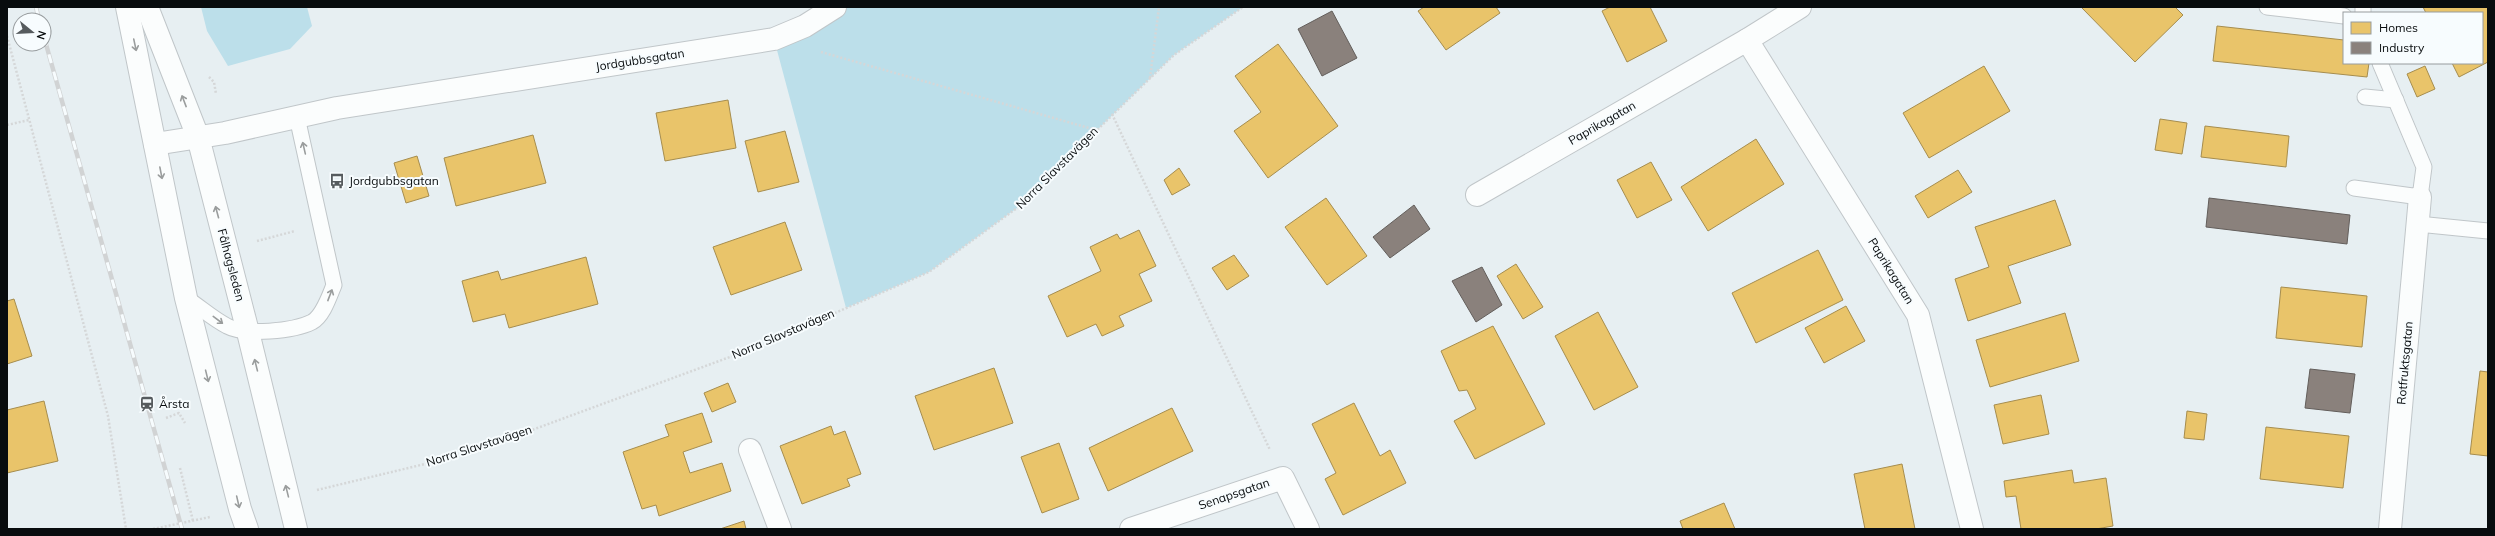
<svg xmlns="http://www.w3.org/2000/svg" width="2495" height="536" viewBox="0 0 2495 536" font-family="Mulish,sans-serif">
	<rect width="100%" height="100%" fill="#e7eff2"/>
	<g fill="#bcdfea">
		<polygon points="201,7 307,7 312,26 290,49 228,66 207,31"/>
		<polygon points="835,7 1243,7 1174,55 1017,208 929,272 846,308 774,39"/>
	</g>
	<g fill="#e9c46a" stroke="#a68d4e">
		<polygon points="1424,7 1496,7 1500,13 1446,50 1418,11"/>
		<polygon points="1610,7 1650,7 1667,41 1627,62 1602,11"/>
		<polygon points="2081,7 2175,7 2183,15 2135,62"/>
		<polygon points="2423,7 2488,7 2488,62 2459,77 2452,63 2482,63 2482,13 2426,13"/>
		<polygon points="2217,26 2344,40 2344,63 2369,63 2367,77 2213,61"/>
		<polygon points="1278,44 1338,126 1268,178 1234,131 1261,112 1235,76"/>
		<polygon points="1984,66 2010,111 1929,158 1903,113"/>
		<polygon points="2425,66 2435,89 2417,97 2407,74"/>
		<polygon points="728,100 736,148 665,161 656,113"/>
		<polygon points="2160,119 2187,123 2182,154 2155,150"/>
		<polygon points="2205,126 2289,136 2286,167 2201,157"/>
		<polygon points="785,131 799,182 758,192 745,141"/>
		<polygon points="533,135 546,183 456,206 444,158"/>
		<polygon points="1756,139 1784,184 1708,231 1681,187"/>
		<polygon points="417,156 429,196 406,203 394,163"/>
		<polygon points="1651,162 1672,200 1637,218 1617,180"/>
		<polygon points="1179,168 1190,185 1172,195 1164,180"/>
		<polygon points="1958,170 1972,192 1928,218 1915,196"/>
		<polygon points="1326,198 1367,256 1327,285 1285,227"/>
		<polygon points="2055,200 2071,245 2008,266 2021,303 1968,321 1955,279 1989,267 1975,227"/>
		<polygon points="785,222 802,270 731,295 713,247"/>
		<polygon points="1139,230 1156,266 1139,274 1152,301 1119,316 1124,326 1102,336 1096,324 1067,337 1048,296 1101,271 1090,247 1117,234 1120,239"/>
		<polygon points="1818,250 1843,300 1756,343 1732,293"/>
		<polygon points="1234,255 1249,276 1227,290 1212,268"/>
		<polygon points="586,257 598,304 509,328 505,314 473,322 462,281 498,271 501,280"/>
		<polygon points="1516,264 1543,307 1523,319 1497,276"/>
		<polygon points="2281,287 2367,296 2362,347 2276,338"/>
		<polygon points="14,299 32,356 7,364 7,301"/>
		<polygon points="1846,306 1865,341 1824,363 1805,328"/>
		<polygon points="1598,312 1638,387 1594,410 1555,336"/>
		<polygon points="2065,313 2079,361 1990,387 1976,340"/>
		<polygon points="1493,326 1545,424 1475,459 1454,421 1476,409 1467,390 1459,391 1441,351"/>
		<polygon points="994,368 1013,423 934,450 915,396"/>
		<polygon points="2480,371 2488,372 2488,456 2470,454"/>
		<polygon points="728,383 736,402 712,412 704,393"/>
		<polygon points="2041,395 2049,434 2003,444 1994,405"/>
		<polygon points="44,401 58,461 7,473 7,410"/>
		<polygon points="1354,403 1380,456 1390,450 1406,483 1343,515 1325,479 1336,473 1312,424"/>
		<polygon points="1172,408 1193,451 1108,491 1089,448"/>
		<polygon points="2187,411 2207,414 2204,440 2184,438"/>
		<polygon points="702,413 712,442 683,452 690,473 722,463 731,491 659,516 656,505 642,509 623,452 669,436 665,425"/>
		<polygon points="831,426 834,435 845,431 861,474 847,479 850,486 802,504 780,446"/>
		<polygon points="2266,427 2349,436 2343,488 2260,479"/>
		<polygon points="1059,443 1079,499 1042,513 1021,457"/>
		<polygon points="1902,464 1915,529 1865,529 1854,474"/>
		<polygon points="2072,470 2074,483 2106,478 2113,526 2096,529 2021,529 2016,496 2006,497 2004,481"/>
		<polygon points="1724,503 1735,529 1683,529 1680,521"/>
		<polygon points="744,521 746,529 720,529"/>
	</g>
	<g fill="#8a817c" stroke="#635e5b">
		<polygon points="1332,11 1357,58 1322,76 1298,29"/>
		<polygon points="2209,198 2350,215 2347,244 2206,227"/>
		<polygon points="1414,205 1430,229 1390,258 1373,237"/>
		<polygon points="1482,267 1502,305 1476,322 1452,281"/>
		<polygon points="2310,369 2355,374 2350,413 2305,408"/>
	</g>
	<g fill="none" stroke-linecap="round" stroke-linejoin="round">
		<g stroke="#c0c6c9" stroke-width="17">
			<g id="lane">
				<polyline points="2267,7 2344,16"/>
				<polyline points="2363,13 2363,7"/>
				<polyline points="2365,97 2396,100"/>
				<polyline points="2354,188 2420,197 2424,167 2380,63"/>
				<polyline points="2418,224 2488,231"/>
				<path d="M186,298c14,9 27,21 41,28 18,10 67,5 85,-4 11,-6 17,-25 22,-37l-37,-168"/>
			</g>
		</g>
		<g stroke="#c0c6c9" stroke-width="24">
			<g id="street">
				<polyline points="1747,40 1800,7"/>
				<polyline points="155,144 225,133 337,108 774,39 805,26 835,7"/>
				<polyline points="1477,195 1747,40 1918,315 1972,529"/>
				<polyline points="750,450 780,529"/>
				<polyline points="1131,529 1283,478 1308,529"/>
				<polyline points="2390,529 2420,197"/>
			</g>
		</g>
		<g stroke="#c0c6c9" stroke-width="24">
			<g id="secondary">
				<polyline points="127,7 186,298 240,509 247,529"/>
				<polyline points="147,7 198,137 248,332 296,529"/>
			</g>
		</g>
		<g stroke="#d5d7d8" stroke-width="2.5" stroke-dasharray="2 2" stroke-linecap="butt">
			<polyline points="7,36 108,416 126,529"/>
			<polyline points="821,52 1096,130"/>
			<polyline points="209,77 214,82 216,94"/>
			<polyline points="1150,78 1159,7"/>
			<polyline points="1112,114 1270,450"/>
			<polyline points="7,125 29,120"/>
			<polyline points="257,241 295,231"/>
			<polyline points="166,418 179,413 185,423"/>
			<polyline points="180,468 193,521"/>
			<polyline points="317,490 429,463 494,444 757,347 929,272 1017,208 1174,55 1243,7"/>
			<polyline points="153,529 210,517"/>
		</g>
		<use href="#lane" stroke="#fbfdfd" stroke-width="15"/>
		<use href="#street" stroke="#fbfdfd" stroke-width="22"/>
		<use href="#secondary" stroke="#fbfdfd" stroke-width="22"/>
		<g stroke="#d1d3d4" stroke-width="4.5">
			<g id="rail">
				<polyline points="36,7 39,20"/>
				<polyline points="44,37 182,529"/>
			</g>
		</g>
		<use href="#rail" stroke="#f7fcfe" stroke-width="3" stroke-dasharray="9" stroke-linecap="butt"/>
	</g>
	<defs><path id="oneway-shaft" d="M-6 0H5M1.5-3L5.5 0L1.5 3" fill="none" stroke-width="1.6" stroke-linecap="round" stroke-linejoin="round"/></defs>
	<g stroke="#9a9d9d">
		<use href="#oneway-shaft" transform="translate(135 45) rotate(78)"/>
		<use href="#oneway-shaft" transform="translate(184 101) rotate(-111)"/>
		<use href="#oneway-shaft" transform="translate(304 148) rotate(-103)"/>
		<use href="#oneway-shaft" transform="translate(161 173) rotate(79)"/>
		<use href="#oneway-shaft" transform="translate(217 212) rotate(-105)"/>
		<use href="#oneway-shaft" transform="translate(330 295) rotate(-69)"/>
		<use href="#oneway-shaft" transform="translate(218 320) rotate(37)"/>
		<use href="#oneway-shaft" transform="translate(256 365) rotate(-104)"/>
		<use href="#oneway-shaft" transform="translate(207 376) rotate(76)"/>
		<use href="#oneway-shaft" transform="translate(287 491) rotate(-104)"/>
		<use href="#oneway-shaft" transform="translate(238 502) rotate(77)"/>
	</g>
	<defs>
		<g id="bus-bare" transform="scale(1.2)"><path d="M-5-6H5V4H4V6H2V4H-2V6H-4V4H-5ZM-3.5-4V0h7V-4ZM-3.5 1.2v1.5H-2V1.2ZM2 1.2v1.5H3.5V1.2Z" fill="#565b5e" stroke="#f7fcfe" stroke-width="2.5" paint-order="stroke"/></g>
		<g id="station-bare" transform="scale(1.2)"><path d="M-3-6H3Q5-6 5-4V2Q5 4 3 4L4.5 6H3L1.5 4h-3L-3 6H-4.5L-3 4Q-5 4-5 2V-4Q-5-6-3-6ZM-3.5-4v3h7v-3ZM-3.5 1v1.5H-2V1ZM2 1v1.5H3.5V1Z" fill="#565b5e" stroke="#f7fcfe" stroke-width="2.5" paint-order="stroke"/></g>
	</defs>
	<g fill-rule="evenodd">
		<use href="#bus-bare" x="337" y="181"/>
		<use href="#station-bare" x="147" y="404"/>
	</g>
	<g text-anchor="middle" stroke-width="4" stroke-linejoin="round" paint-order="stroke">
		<g font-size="12" fill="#080c0e" stroke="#f7fcfe">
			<text transform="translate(640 60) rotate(-9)" y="4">Jordgubbsgatan</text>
			<text transform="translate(1602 123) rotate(-30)" y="4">Paprikagatan</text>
			<text transform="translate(1057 168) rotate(-45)" y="4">Norra Slavstavägen</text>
			<text transform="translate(231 265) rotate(75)" y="4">Fålhagsleden</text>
			<text transform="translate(1891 271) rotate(58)" y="4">Paprikagatan</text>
			<text transform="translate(783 334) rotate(-23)" y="4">Norra Slavstavägen</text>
			<text transform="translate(2405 363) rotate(-85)" y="4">Rotfruktsgatan</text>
			<text transform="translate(479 446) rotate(-18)" y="4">Norra Slavstavägen</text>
			<text transform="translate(1234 494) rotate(-19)" y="4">Senapsgatan</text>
		</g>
		<g font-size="12" fill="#080c0e" stroke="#f7fcfe" text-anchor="start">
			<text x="349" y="185">Jordgubbsgatan</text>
			<text x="159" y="408">Årsta</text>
		</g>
	</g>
	<rect width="2495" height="536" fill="none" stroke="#080c0e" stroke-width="16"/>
	<rect x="2343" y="12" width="140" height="52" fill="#f7fcfe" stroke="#979c9e"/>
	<rect x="2351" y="22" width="20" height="12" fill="#e9c46a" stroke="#979c9e"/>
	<text x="2379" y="32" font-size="12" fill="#080c0e">Homes</text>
	<rect x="2351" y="42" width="20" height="12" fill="#8a817c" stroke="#979c9e"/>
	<text x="2379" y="52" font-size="12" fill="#080c0e">Industry</text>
	<g transform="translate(32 32) rotate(108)"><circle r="19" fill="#f7fcfe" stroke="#979c9e"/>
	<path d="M0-3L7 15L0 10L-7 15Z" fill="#565b5e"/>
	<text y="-6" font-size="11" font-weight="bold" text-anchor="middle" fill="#080c0e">N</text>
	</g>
</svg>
